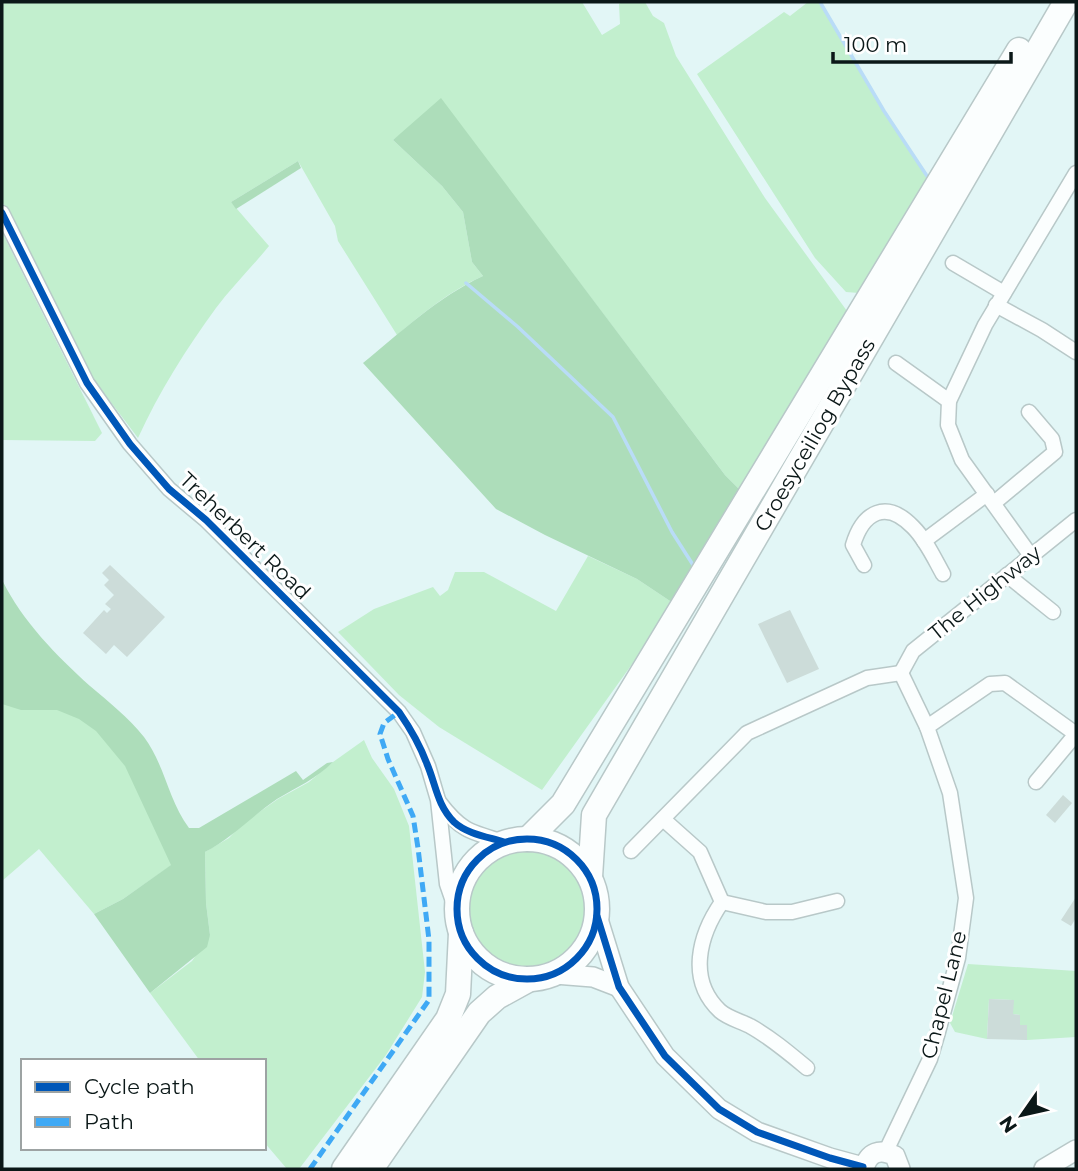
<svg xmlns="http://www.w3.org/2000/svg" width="1078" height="1171" viewBox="0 0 1078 1171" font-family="Montserrat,sans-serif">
	<rect width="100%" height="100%" fill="#e2f6f6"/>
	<g fill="#c2efce">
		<path d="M2,2h580l20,33 18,-11 -1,-20 3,-2h23l8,14 11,7 12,33 89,142 82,113 -106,180 -16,-16 -154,-204 -161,-144 -17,13 49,46 21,26 9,50 11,14c-32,14 -59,36 -86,59l-59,-94 -3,-15 -37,-65 -67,41 38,44c-17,21 -37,41 -53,62 -30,41 -57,84 -78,130l-47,-62 -89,-175z"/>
		<polygon points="808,2 820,2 884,111 929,179 859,293 846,292 815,258 697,74 784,12 790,16"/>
		<polygon points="2,232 102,433 95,441 2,440"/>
		<polygon points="588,556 637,579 673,603 650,639 542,790 439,727 399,695 338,632 374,609 433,587 440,596 448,590 455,572 484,572 556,611"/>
		<polygon points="2,580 22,621 127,754 176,862 123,899 94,914 39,849 2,881"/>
		<polygon points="364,740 372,758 394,789 409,826 425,972 422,997 386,1055 299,1169 287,1169 264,1142 264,1061 200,1061 150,993 192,961 210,935 206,903 205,852 229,838 241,825 278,799 309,782 333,762"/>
		<circle cx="527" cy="909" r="59"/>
		<polygon points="968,964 1076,971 1076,1037 1027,1040 1027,1025 1020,1025 1020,1015 1013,1014 1013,1000 989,999 987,1039 955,1032 950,1023"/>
	</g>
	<g fill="#adddba">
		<path d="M441,98l284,377 16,16 -68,112 -36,-24 -92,-44 -49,-26 -133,-146c38,-31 75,-66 120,-87l-11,-14 -9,-50 -21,-26 -49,-46z"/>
		<polygon points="298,161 301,168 236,209 231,202"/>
		<path d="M2,580c21,42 54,75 88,106 19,16 39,32 54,51 21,28 24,63 45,91h10l97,-57 7,9 24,-17 6,-1c-17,17 -36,25 -56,37 -25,17 -45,39 -72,53l1,51 4,32 -3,12 -57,46 -56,-79 29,-15 48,-34 -46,-99 -29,-35 -17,-12 -22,-9h-36l-19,-6z"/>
	</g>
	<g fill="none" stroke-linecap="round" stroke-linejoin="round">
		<g stroke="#b9dcf7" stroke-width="3.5">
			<polyline points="820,2 884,111 929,179"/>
			<polyline points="466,283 518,327 613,417 672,532 695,568"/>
		</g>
	</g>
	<g fill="#ccdcd9">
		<polygon points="110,565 165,617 127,657 114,645 106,654 83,633 104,610 107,613 111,609 105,604 114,595 104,585 109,580 102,573"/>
		<polygon points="790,610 819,669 787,683 758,624"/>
		<polygon points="1063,795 1072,803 1055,823 1046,815"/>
		<polygon points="1076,897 1076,918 1071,926 1061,920"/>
		<polygon points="989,999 1014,1000 1013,1014 1020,1015 1020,1025 1027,1025 1027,1040 987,1039"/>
	</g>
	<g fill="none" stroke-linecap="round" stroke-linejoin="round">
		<g stroke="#b8c8c8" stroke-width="17">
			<g id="street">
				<polyline points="2,213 87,383 130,444 169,489 206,520 399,712 413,732 428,766 438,800 447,884 456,910"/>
				<polyline points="953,263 1004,293"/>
				<polyline points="996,305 1042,330 1076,352"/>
				<polyline points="896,363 949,401"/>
				<polyline points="994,503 1055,452 1052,439 1029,412"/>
				<polyline points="924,541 987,494"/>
				<polyline points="1031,556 962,460 948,425 949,401 985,325 1076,173"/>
				<path d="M864,565l-11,-20c10,-33 33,-46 60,-18 13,13 21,31 30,47"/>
				<polyline points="1007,575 1053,612"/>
				<polyline points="901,673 913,651 1076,520"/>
				<polyline points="927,727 990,684 1005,683 1076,734"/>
				<polyline points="1036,782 1076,734"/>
				<path d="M439,802c22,29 31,30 65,40"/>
				<path d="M663,819l37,33 22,50c-23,33 -35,78 -2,109 8,7 20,10 30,15 20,11 39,27 57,42"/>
				<polyline points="631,851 747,733 867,678 901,673"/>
				<polyline points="722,902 766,912 792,912 837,901"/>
				<polyline points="886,1151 930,1059 938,1032 958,958 966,898 950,793 927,727 901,673"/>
			</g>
		</g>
		<g stroke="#b8c8c8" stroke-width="22">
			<g id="secondary">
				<polyline points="597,916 619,987 665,1056 719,1109 757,1132 830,1158 863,1167"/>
				<polyline points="555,974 593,977 619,987"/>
				<path d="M864,1169c4,-17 16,-21 31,-13l5,13"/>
				<polyline points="1044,1169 1076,1150"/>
			</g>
		</g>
		<g stroke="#b8c8c8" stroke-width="27">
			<g id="highway">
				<circle cx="527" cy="909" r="70"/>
				<polyline points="528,839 563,804 1019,50"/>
				<polyline points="590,877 594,815 1066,2"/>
				<polyline points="344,1169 448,1019 458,994 461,933"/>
				<polyline points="371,1169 479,1013 497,997 528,980"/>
			</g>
		</g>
		<use href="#street" stroke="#fbfefe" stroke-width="14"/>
		<use href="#secondary" stroke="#fbfefe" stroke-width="19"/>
		<use href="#highway" stroke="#fbfefe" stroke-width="24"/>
		<polyline stroke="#3fa9f5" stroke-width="5" stroke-dasharray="10 5" stroke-linecap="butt" points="310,1169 429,1000 429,940 418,848 413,816 388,759 380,734 384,723 399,712"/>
		<g stroke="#fff" stroke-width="11">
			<g id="cycleway">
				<path d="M2,213l85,170 43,61 39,45 37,31 193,192c11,16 21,33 28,52 9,21 10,41 27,58 13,12 34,15 50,20"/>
				<circle cx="527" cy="909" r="70"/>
				<polyline points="597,916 619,987 665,1056 719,1109 757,1132 830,1158 863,1167"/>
			</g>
		</g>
		<use href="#cycleway" stroke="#0057b8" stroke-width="7"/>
	</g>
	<g text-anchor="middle" stroke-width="6" stroke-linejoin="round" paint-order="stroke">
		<g font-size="21" fill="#0b1818" stroke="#fff">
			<text transform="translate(815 435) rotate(-60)" y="7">Croesyceiliog Bypass</text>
			<text transform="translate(245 536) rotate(44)" y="7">Treherbert Road</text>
			<text transform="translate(985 593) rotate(-39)" y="7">The Highway</text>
			<text transform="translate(944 995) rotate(-76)" y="7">Chapel Lane</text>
		</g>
	</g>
	<rect width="1078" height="1171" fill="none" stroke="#0b1818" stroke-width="7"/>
	<rect x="21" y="1059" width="245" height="91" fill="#ffffff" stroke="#9da3a3" stroke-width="2"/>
	<rect x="35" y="1082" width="35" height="10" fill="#0057b8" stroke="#9da3a3" stroke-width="2"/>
	<text x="84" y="1094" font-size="21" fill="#0b1818">Cycle path</text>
	<rect x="35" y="1117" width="35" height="10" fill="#3fa9f5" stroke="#9da3a3" stroke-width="2"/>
	<text x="84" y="1129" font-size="21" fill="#0b1818">Path</text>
	<g transform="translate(1022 1115) rotate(236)" stroke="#ffffff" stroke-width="5" paint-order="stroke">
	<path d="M0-5L12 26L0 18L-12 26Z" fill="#0b1818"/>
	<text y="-10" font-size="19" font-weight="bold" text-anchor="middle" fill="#0b1818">N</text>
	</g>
	<path d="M833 52v10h178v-10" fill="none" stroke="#0b1818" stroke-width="3.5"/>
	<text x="844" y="52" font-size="21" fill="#0b1818" stroke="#ffffff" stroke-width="5" paint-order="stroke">100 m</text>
</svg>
